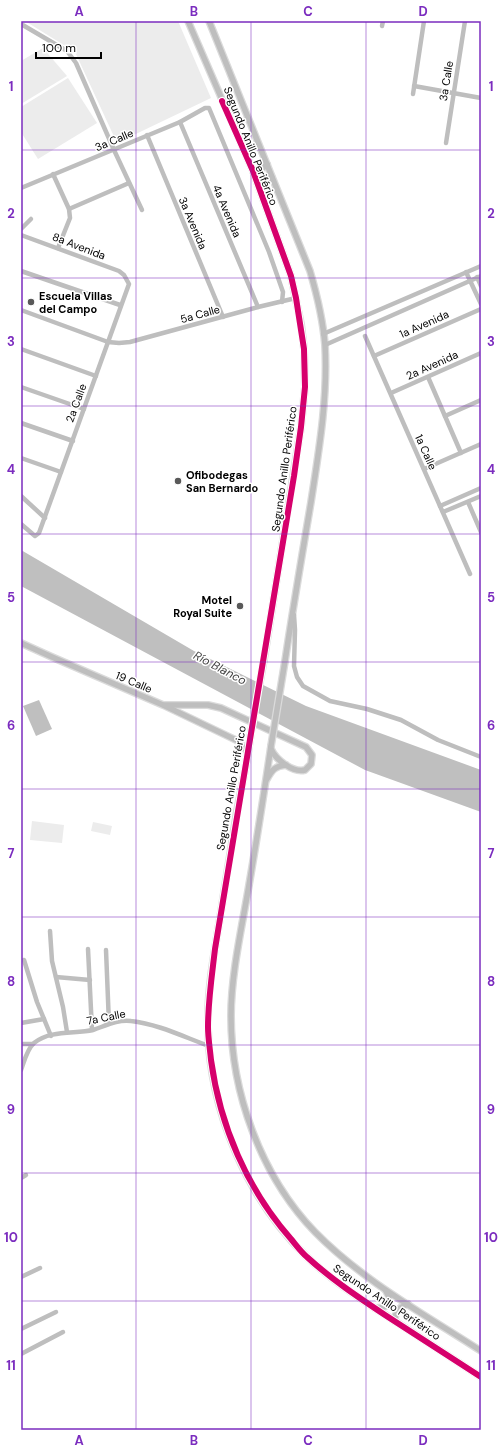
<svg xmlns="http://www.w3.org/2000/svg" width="502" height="1451" viewBox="0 0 502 1451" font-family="'DM Sans',sans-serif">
	<rect width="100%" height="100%" fill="#fff"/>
	<g fill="#ececec">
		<polygon points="25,21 178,21 211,98 117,143 75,52"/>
		<polygon points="43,48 67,76 21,104 21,61"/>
		<polygon points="68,78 97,123 38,159 21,132 21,107"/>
		<polygon points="32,821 64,825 62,843 30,840"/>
		<polygon points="93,822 112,826 110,835 91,831"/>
	</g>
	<g fill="#bfbfbf">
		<polygon points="21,550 194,651 306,706 481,770 481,812 365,770 21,586"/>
		<polygon points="39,700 52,729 36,736 23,706"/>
	</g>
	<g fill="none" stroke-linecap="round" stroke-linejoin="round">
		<g stroke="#dbdbdb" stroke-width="8">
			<g id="major">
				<polyline points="188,21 253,171 291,276 301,324 304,349 305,387 301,427 264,659"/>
				<path d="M209,21l101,250c7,24 13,49 15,74 3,53 -6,105 -14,157 -9,53 -18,106 -26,159"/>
				<polyline points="253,171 261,170 267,164"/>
				<polyline points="258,184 264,178 272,178"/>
				<polyline points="21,643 52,657 163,705 238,741 248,752"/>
				<path d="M165,705h43l13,3 85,39 6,8 -1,9 -6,6c-12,3 -29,-10 -34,-21"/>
				<path d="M251,732c-3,26 -9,53 -14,79 -6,36 -11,71 -17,107 -6,36 -13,74 -12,111 2,83 39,170 99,228 23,22 50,40 77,57 32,21 65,42 97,63"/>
				<path d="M271,746c-7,47 -14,93 -22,139 -7,42 -18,89 -18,131 0,77 30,160 84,216 48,49 109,82 166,119"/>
				<path d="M267,779c5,-9 8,-13 19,-14"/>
				<path d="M375,1308c14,0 18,-5 11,-17"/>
				<path d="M395,1321c0,-10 3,-13 13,-17"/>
			</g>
		</g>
		<g stroke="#bebebe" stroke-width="4.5">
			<polyline points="21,24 67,51 76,63 114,150 142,210"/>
			<polyline points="382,26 383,21"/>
			<polyline points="414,86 481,98"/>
			<polyline points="413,94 424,21"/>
			<polyline points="180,122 258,307"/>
			<polyline points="147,135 223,317"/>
			<polyline points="446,143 465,21"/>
			<polyline points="53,174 69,209 70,218 58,248"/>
			<polyline points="21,188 180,122 205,108 209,108 269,252 283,292 282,302"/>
			<polyline points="69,209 129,183"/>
			<polyline points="21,229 31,219"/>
			<polyline points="21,235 119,271 124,275 129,284 39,533 35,536 21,524"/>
			<polyline points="21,271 120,305"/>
			<polyline points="466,272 481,304"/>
			<polyline points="477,277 481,286"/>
			<polyline points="21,310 108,342 119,343 130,342 258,307 296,298"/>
			<polyline points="323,334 481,266"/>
			<polyline points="365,336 470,574"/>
			<polyline points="325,345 481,276"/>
			<polyline points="21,349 96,376"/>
			<polyline points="374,356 481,309"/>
			<polyline points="428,377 461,453"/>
			<polyline points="21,387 84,409"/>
			<polyline points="391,393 481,353"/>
			<polyline points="445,416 481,400"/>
			<polyline points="21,423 73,441"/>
			<polyline points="21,458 61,472"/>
			<polyline points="424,469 481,444"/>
			<polyline points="21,496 45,518"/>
			<polyline points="468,502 481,532"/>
			<polyline points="440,506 481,488"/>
			<polyline points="443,512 481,496"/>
			<polyline points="294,615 295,630 294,666 297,677 303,686 330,701 367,709 401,720 438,740 481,757"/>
			<polyline points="50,931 52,961 63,1007 67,1032"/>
			<polyline points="88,949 92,1030"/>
			<polyline points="106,950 109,1024"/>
			<polyline points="24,960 37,1002 51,1036"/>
			<polyline points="56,977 90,980"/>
			<polyline points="21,1023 44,1019"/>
			<polyline points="21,1044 32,1044"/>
			<path d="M21,1070c3,-8 6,-21 13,-27 16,-13 40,-9 59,-13 12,-4 25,-11 38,-9 27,3 53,16 78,25"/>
			<polyline points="21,1178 26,1175"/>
			<polyline points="21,1277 40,1268"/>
			<polyline points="21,1329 56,1312"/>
			<polyline points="21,1354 63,1332"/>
		</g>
		<use href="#major" stroke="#bebebe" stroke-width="5.5"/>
		<g stroke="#dbdbdb" stroke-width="8" stroke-linecap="butt">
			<g id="major-bridge">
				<polyline points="251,732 264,659"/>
				<polyline points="271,746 285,661"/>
			</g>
		</g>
		<use href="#major-bridge" stroke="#bebebe" stroke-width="5.5"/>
		<g stroke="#fff" stroke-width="8">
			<path id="cycleway" d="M222,101l31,70 38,105 5,22 8,51 1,38 -4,40 -7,49 -79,473c-3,26 -7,52 -7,78 0,11 2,22 3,33 9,66 36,129 80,179 5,6 10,13 16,18 24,22 51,40 78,58 32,21 64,41 96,62"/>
		</g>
		<use href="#cycleway" stroke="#d6006c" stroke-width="6"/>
	</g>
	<path fill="none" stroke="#7b2cbf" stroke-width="1" stroke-opacity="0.55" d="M136,21v1409M251,21v1409M366,21v1409M21,150h460M21,278h460M21,406h460M21,534h460M21,662h460M21,789h460M21,917h460M21,1045h460M21,1173h460M21,1301h460"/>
	<g fill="#595959" stroke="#fff" stroke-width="1.5">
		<circle cx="31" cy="302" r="4"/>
		<circle cx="178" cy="481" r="4"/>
		<circle cx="240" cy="606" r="4"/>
	</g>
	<g text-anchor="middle" stroke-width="3" stroke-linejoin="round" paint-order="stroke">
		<g font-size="11" fill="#000" stroke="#fff">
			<text transform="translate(446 81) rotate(-81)" y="4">3a Calle</text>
			<text transform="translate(114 140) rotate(-23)" y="4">3a Calle</text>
			<text transform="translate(251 146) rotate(68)" y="4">Segundo Anillo Periférico</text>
			<text transform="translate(227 211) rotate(67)" y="4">4a Avenida</text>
			<text transform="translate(193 223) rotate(67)" y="4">3a Avenida</text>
			<text transform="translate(79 246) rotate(21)" y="4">8a Avenida</text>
			<text transform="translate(200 314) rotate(-15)" y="4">5a Calle</text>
			<text transform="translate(424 324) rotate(-24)" y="4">1a Avenida</text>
			<text transform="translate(432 365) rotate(-24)" y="4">2a Avenida</text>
			<text transform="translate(76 403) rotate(-70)" y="4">2a Calle</text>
			<text transform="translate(426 452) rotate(66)" y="4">1a Calle</text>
			<text transform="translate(284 469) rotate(-82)" y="4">Segundo Anillo Periférico</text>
			<text transform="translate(134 682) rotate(23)" y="4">19 Calle</text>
			<text transform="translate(231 788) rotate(-80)" y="4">Segundo Anillo Periférico</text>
			<text transform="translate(106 1017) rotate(-11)" y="4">7a Calle</text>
			<text transform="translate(387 1302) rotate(34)" y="4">Segundo Anillo Periférico</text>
		</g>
		<g font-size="11" font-weight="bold" fill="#000" stroke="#fff" text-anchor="start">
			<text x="39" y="300">Escuela Villas<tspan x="39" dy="13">del Campo</tspan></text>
			<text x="186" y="479">Ofibodegas<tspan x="186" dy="13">San Bernardo</tspan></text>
			<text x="232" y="604" text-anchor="end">Motel<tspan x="232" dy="13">Royal Suite</tspan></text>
		</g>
		<g font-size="12" font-style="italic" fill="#444" stroke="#fff">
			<text transform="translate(220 668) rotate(28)" y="4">Río Blanco</text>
		</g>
	</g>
	<rect width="502" height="1451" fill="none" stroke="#ffffff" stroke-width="44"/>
	<path d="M36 52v6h65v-6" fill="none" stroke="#000000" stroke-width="2"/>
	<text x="42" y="52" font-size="12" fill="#000000" stroke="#ffffff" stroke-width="3" paint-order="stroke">100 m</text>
	<rect x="22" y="22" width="458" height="1407" fill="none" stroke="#7b2cbf" stroke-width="1.5"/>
	<g font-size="13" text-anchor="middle" font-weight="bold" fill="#7b2cbf">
		<text x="79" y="16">A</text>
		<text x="194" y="16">B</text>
		<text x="308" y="16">C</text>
		<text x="423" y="16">D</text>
		<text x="11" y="91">1</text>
		<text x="491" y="91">1</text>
		<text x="11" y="218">2</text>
		<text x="491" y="218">2</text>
		<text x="11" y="346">3</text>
		<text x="491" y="346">3</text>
		<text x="11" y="474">4</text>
		<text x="491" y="474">4</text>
		<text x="11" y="602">5</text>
		<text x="491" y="602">5</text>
		<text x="11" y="730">6</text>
		<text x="491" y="730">6</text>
		<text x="11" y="858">7</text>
		<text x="491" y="858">7</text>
		<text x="11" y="986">8</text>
		<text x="491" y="986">8</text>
		<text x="11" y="1114">9</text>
		<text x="491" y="1114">9</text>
		<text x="11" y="1242">10</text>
		<text x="491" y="1242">10</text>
		<text x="11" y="1370">11</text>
		<text x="491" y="1370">11</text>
		<text x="79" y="1445">A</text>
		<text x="194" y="1445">B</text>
		<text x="308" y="1445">C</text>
		<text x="423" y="1445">D</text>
	</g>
</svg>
